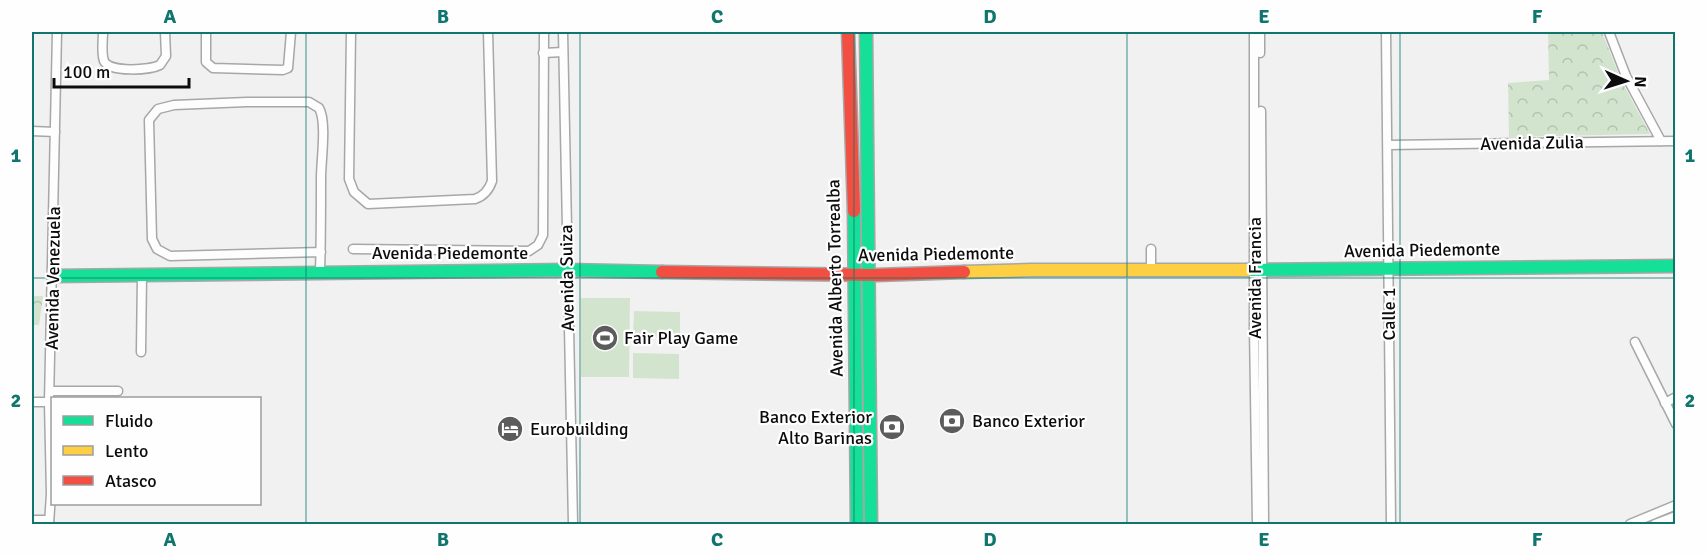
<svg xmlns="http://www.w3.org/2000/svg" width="1707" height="556" viewBox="0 0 1707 556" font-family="Signika,sans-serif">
	<defs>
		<pattern id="forest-crowns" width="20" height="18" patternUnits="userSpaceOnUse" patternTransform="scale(1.5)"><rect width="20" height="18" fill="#d3e4ce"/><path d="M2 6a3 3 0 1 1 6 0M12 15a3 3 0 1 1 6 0" fill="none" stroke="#b4c2b0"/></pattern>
	</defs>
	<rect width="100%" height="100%" fill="#f1f1f1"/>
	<g fill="url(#forest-crowns)">
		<polygon points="1548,32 1602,32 1621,80 1650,134 1509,137 1508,83 1549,80"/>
		<polygon points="32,296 43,296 39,325 32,325"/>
	</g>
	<g fill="#d3e4ce">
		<polygon points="581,298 630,298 629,377 581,377"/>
		<polygon points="634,311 680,312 680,337 633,336"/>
		<polygon points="633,353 679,354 679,379 633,378"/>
	</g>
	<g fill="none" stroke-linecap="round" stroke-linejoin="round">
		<g stroke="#a7a7a7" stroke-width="11">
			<g id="street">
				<path d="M103,32c0,8 -2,21 1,29 6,12 46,9 56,4l6,-9 -1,-24"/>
				<polyline points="206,32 206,62 213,68 283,70 288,68 291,32"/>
				<path d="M351,32l-2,147 5,13 14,12 107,-5c9,-3 14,-9 17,-18l-4,-149"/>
				<polyline points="563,32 573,524"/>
				<polyline points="1254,32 1254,328 1257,524"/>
				<polyline points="1260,32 1260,53"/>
				<polyline points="1386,32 1391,524"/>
				<polyline points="1609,32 1626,76 1661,141"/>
				<polyline points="543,53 563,52"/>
				<polyline points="1261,111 1264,524"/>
				<polyline points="32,131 55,132"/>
				<polyline points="1388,145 1676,141"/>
				<polyline points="353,249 529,251 538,245 543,235 544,32"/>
				<polyline points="1151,249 1151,271"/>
				<path d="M320,272c1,-32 1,-63 1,-94 0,-18 6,-56 -2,-70l-10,-6h-62l-73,3 -16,4 -9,11 3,119 5,10 13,7 151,-4"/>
				<polyline points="1635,342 1676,424"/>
				<polyline points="141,352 142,274"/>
				<polyline points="50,391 118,391"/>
				<polyline points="32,402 49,402"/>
				<polyline points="1665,403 1676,397"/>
				<polyline points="32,520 49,520"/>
				<polyline points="49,524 51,494 49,402 57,32"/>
				<polyline points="1630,524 1676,505"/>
				<polyline points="1655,524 1676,516"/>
			</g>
		</g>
		<g stroke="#a7a7a7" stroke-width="15">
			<g id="fast">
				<polyline points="866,32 871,524"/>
				<polyline points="854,211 857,524"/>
				<polyline points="1248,270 1676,266"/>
				<polyline points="53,276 567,270 662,272"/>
			</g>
		</g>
		<g stroke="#a7a7a7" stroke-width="15">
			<polyline id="slow" points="964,272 1031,270 1248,270"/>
		</g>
		<g stroke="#a7a7a7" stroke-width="15">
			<g id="jam">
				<polyline points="848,32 854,211"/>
				<polyline points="662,272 877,275 964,272"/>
			</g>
		</g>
		<use href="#street" stroke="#fdfdfd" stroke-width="8"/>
		<use href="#fast" stroke="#16e098" stroke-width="12"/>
		<use href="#slow" stroke="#ffcf43" stroke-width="12"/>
		<use href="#jam" stroke="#f24e42" stroke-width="12"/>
	</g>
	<path fill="none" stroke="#0f766e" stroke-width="1.5" stroke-opacity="0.55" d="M306,32v492M580,32v492M854,32v492M1127,32v492M1400,32v492M32,278h1644"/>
	<defs>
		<g id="stadium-disc" transform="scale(1.35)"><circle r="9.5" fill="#5c5c5d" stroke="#fefeff"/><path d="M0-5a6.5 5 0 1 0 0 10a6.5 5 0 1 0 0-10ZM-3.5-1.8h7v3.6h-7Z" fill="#fff"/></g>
		<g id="bank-disc" transform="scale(1.35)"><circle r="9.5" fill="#5c5c5d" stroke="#fefeff"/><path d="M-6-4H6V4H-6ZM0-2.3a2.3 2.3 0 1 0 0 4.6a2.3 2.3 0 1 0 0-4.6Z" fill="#fff"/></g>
		<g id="hotel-disc" transform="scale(1.35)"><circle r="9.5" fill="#5c5c5d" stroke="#fefeff"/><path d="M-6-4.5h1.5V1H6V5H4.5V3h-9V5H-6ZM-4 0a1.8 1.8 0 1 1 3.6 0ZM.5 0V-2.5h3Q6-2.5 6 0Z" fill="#fff"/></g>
	</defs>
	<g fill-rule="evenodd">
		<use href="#stadium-disc" x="605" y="338"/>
		<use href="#bank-disc" x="952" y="421"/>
		<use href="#bank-disc" x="892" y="427"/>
		<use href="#hotel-disc" x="510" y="429"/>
	</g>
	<g text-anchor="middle" stroke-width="4.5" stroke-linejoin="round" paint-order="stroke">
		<g font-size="18" fill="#0c0c0d" stroke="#fefeff">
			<text transform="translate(1532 143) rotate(-1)" y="6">Avenida Zulia</text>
			<text transform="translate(1422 250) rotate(-1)" y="6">Avenida Piedemonte</text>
			<text x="450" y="259">Avenida Piedemonte</text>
			<text transform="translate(936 254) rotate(-1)" y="6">Avenida Piedemonte</text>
			<text transform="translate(53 278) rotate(-89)" y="6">Avenida Venezuela</text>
			<text transform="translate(567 278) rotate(-91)" y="6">Avenida Suiza</text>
			<text transform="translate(835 278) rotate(-91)" y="6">Avenida Alberto Torrealba</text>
			<text transform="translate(1255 278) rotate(-90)" y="6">Avenida Francia</text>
			<text transform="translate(1389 314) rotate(-90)" y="6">Calle 1</text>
		</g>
		<g font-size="18" fill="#0c0c0d" stroke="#fefeff" text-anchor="start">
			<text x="624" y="344">Fair Play Game</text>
			<text x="872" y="423" text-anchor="end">Banco Exterior<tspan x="872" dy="21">Alto Barinas</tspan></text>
			<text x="972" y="427">Banco Exterior</text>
			<text x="530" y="435">Eurobuilding</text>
		</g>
	</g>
	<rect width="1707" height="556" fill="none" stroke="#fefeff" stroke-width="66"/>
	<rect x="51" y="397" width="210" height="108" fill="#fefeff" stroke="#9d9d9e" stroke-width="1.5"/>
	<rect x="63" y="416" width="30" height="9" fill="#16e098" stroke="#9d9d9e" stroke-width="1.5"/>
	<text x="105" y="427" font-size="18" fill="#0c0c0d">Fluido</text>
	<rect x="63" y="446" width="30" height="9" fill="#ffcf43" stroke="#9d9d9e" stroke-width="1.5"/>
	<text x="105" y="457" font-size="18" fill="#0c0c0d">Lento</text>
	<rect x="63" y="476" width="30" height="9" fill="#f24e42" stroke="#9d9d9e" stroke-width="1.5"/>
	<text x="105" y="487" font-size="18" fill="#0c0c0d">Atasco</text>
	<g transform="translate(1626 81) rotate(93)" stroke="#fefeff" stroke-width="4.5" paint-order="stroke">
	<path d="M0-4.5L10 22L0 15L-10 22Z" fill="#0c0c0d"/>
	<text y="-9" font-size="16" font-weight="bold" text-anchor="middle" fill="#0c0c0d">N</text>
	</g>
	<path d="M54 78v9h135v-9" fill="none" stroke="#0c0c0d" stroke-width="3"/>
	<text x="63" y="78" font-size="18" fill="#0c0c0d" stroke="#fefeff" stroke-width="4.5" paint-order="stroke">100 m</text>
	<rect x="33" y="33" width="1641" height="490" fill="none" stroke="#0f766e" stroke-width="2"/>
	<g font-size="20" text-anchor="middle" font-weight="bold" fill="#0f766e">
		<text x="170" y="23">A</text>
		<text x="443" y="23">B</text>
		<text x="717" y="23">C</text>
		<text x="990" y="23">D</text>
		<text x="1264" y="23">E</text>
		<text x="1537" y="23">F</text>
		<text x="16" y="162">1</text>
		<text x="1690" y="162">1</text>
		<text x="16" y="407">2</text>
		<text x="1690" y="407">2</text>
		<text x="170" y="546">A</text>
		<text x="443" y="546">B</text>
		<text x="717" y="546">C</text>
		<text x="990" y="546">D</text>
		<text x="1264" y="546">E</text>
		<text x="1537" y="546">F</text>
	</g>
</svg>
